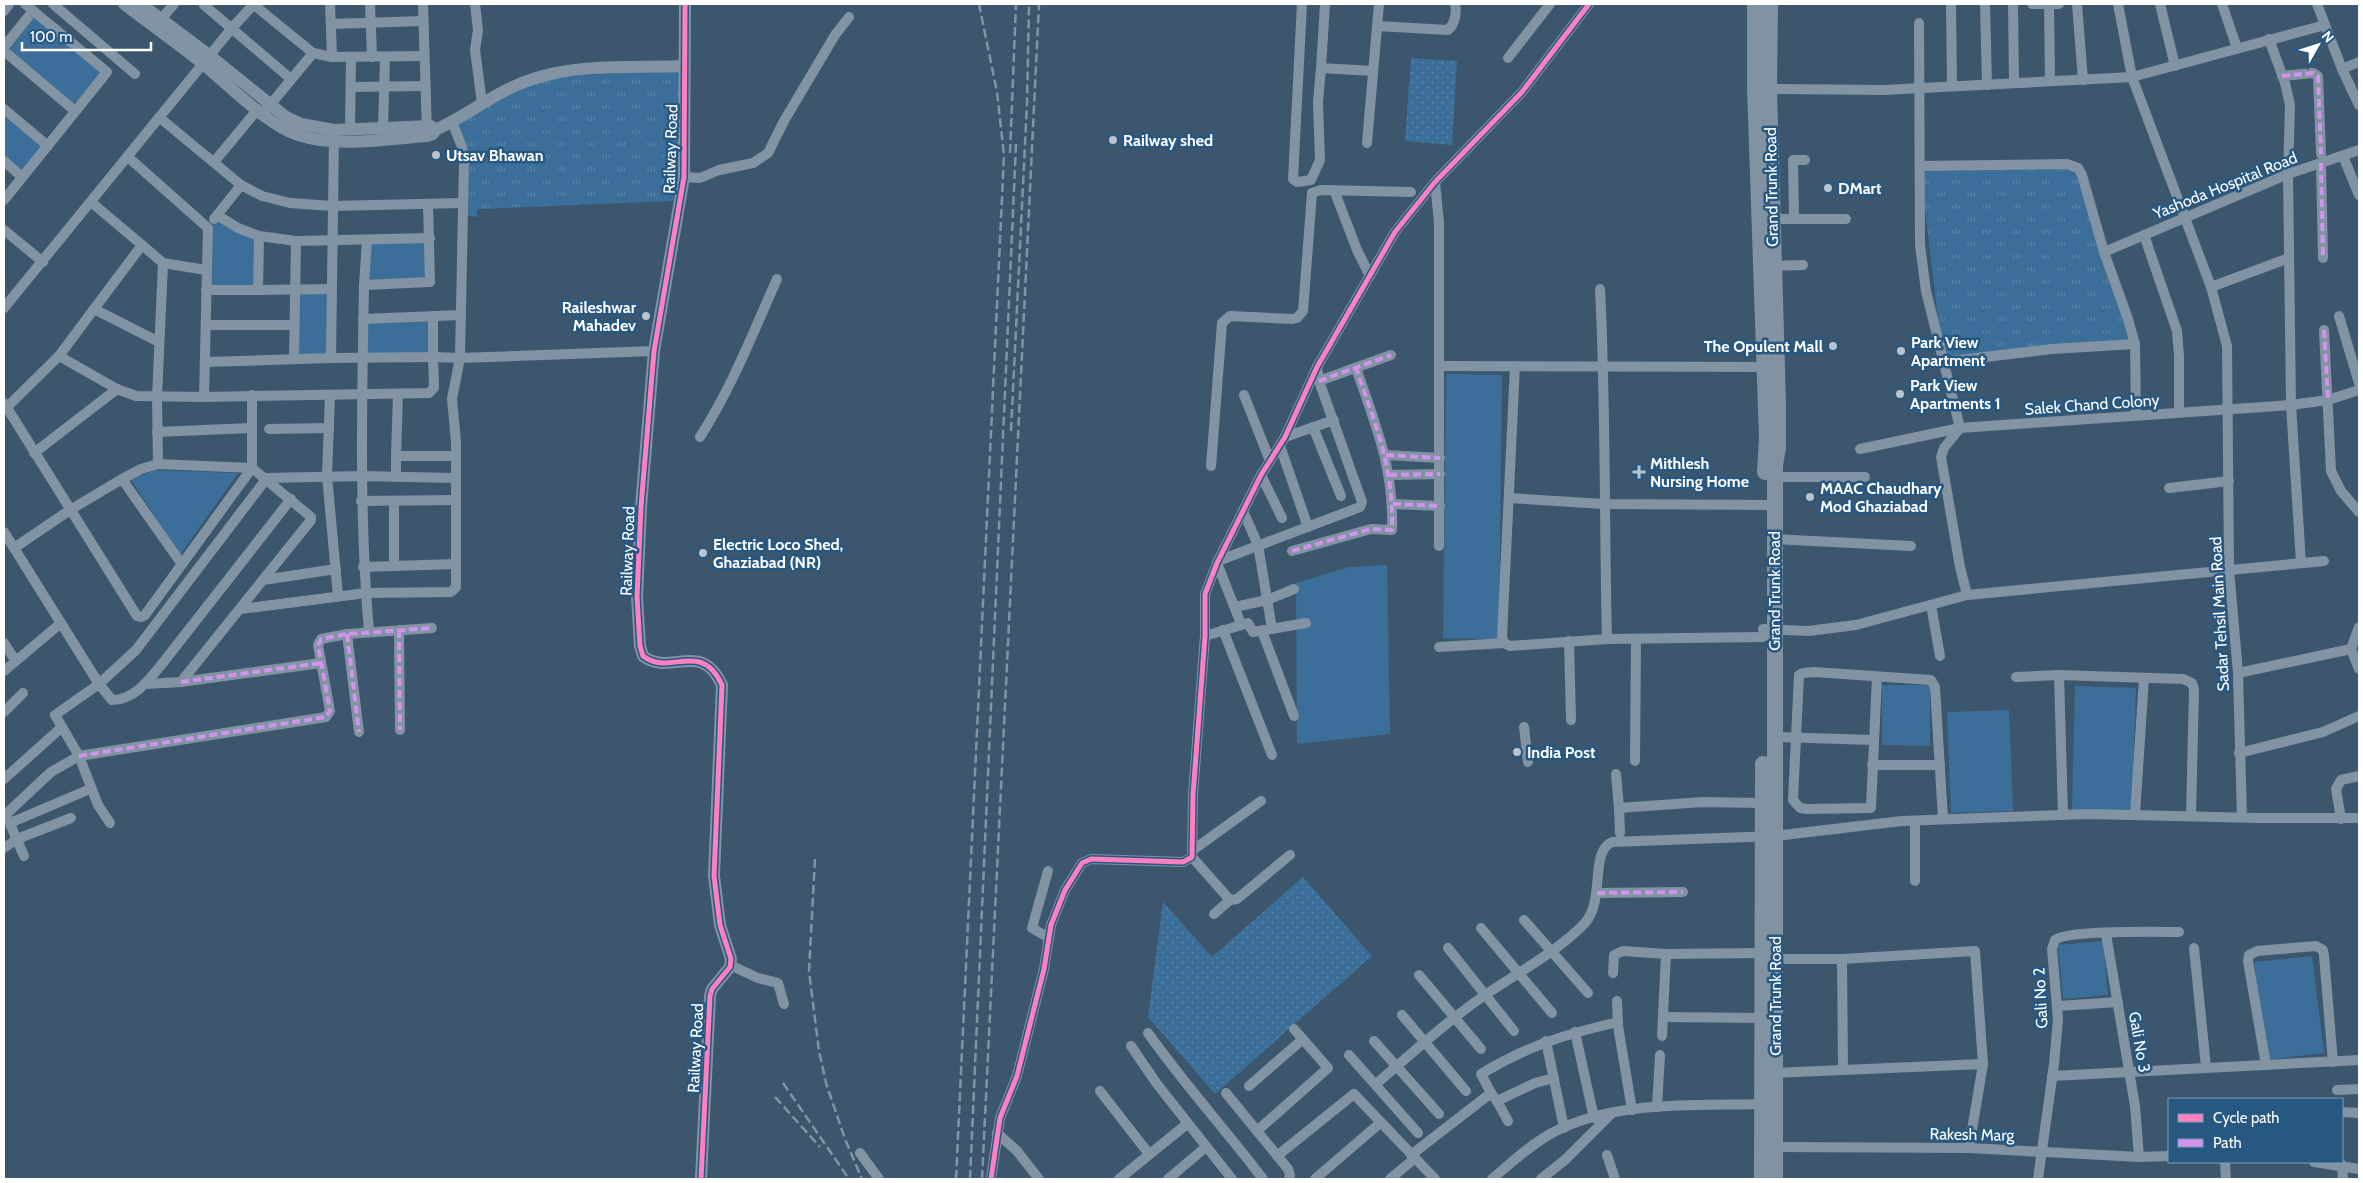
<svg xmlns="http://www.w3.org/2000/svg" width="2363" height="1183" viewBox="0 0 2363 1183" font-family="Cabin,sans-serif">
	<defs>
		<pattern id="grass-tufts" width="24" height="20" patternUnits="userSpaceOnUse" patternTransform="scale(1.25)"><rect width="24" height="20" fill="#3b6e98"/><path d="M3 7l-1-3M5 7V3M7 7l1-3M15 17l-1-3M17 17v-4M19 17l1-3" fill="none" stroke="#5884a7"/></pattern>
		<pattern id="garden-dots" width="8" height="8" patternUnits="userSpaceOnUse" patternTransform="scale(1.25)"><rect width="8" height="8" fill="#3b6e98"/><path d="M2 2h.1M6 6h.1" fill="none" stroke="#5884a7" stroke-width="1.8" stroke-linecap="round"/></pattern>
	</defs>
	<rect width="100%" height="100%" fill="#3c576d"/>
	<g fill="url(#grass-tufts)">
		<polygon points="677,70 680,72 679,148 673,201 477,209 477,217 463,215 466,177 454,122 536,81 582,75"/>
		<polygon points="2073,165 2135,344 1943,362 1920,166"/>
	</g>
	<g fill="#3b6e98">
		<polygon points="35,17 102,72 73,105 8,50"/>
		<polygon points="4,114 42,146 21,171 4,156"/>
		<polygon points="216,220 257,237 256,288 208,288 210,228"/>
		<polygon points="426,242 427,281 367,283 370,243"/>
		<polygon points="327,292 327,355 297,355 296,293"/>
		<polygon points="431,318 430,355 366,355 366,321"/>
		<polygon points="1446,374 1502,375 1499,639 1443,638"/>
		<polygon points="154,470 238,473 180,555 131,480"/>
		<polygon points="1387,565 1390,734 1297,744 1296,583 1349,567"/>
		<polygon points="1882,685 1930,685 1930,746 1882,745"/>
		<polygon points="2075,686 2136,688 2132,812 2072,810"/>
		<polygon points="2009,710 2013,811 1951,813 1947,712"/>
		<polygon points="2103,941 2108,995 2063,999 2058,945"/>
		<polygon points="2312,956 2324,1053 2266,1060 2254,962"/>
	</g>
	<g fill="url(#garden-dots)">
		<polygon points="1411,58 1457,61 1452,145 1405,141"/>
		<polygon points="1303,877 1372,956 1215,1094 1148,1017 1163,902 1212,957"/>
	</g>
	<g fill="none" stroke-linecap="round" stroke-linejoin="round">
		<g stroke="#8293a3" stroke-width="10">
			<polyline points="53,4 135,74"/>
			<polyline points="253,4 313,53"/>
			<polyline points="330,4 332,57"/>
			<polyline points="370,4 372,57"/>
			<polyline points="423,4 427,133"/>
			<polyline points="475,4 478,30 475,50 482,103"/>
			<polyline points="1302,4 1293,179 1297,182 1311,180 1320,160 1318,102 1321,68"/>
			<polyline points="1325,4 1321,68 1373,71"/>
			<polyline points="1951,4 1952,86"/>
			<polyline points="1985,4 1987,85"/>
			<polyline points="2013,4 2014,83"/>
			<polyline points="2032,4 2059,4"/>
			<polyline points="2049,4 2050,81"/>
			<polyline points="2077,4 2083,80"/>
			<polyline points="2118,4 2132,77 2211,287 2227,346 2229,569 2238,673 2242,817"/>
			<polyline points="2160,4 2175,66"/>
			<polyline points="2222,4 2237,48"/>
			<polyline points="2317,4 2342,69 2359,105"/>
			<polyline points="204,5 291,79"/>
			<polyline points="4,11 9,4"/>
			<polyline points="1919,23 1920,245 1926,291 1960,428 2291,405 2328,400 2359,390"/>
			<polyline points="157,24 174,4"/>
			<polyline points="331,24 423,21"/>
			<path d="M1377,26l71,4c7,-6 9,-18 7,-26"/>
			<polyline points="2269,39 2285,83 2290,105 2288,174 2291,405 2301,563"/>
			<polyline points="4,47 33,11"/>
			<polyline points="4,51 75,111"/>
			<polyline points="1508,58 1550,4"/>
			<polyline points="2342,69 2359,62"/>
			<polyline points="2282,76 2313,73 2318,76 2321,154"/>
			<polyline points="352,87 424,86"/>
			<polyline points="1769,89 1884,90 2132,77 2325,25"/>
			<polyline points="4,109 48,146"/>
			<polyline points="266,110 313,53 332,57 423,56"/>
			<polyline points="160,118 241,185 262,196 290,203 332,206 462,203"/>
			<polyline points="383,128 385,57"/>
			<polyline points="350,130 351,57"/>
			<polyline points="1367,143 1379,4"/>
			<polyline points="2343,156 2359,195"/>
			<polyline points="128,157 208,228 204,397"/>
			<polyline points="4,161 22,177"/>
			<polyline points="214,162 258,109"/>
			<polyline points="2321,163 2323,258"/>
			<polyline points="1920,166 2067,164 2078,168 2082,175 2104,252 2128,319 2135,344 2136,415"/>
			<polyline points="684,177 700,178 719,170 753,163 768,153 784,121 835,35 849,17"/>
			<polyline points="1435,182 1439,223 1439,546"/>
			<polyline points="1334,190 1357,250 1370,276"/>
			<polyline points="4,200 107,72 25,4"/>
			<polyline points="91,202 142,245"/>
			<polyline points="217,215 238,228 259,236 296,241 430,238"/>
			<polyline points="214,219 241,185"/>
			<polyline points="1772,219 1846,219"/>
			<polyline points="1794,219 1793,160 1805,160"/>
			<polyline points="4,230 43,262"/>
			<polyline points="2144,235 2177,331 2179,356 2179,413"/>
			<polyline points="367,240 364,285 430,282 428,204"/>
			<polyline points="2104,252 2288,174 2359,150"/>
			<polyline points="1773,266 1803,265"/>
			<path d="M364,285c-2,116 -5,231 5,347"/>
			<polyline points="2211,287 2289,258"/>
			<path d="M1600,289c6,117 4,233 7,350"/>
			<polyline points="206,290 258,290 259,236"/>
			<polyline points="258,290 331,289"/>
			<polyline points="4,308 232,28 254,4"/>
			<polyline points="2339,316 2359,383"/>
			<polyline points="363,319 461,315"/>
			<polyline points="206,325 293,325"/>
			<polyline points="2324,330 2331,471 2341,491 2359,512"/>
			<polyline points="159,342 94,309 142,245 163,263 206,270"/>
			<polyline points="59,356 94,309"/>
			<polyline points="331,358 433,357 433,316"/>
			<polyline points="294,359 296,241"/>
			<polyline points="205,362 331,358 334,135"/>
			<polyline points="1943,362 2052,349 2135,344"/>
			<polyline points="1439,366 1768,367"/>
			<polyline points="1515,366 1502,637 1504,643 1510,646 1607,639 1763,637"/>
			<polyline points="1319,381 1391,355"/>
			<polyline points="398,394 396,456 455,456"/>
			<polyline points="330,395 327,476 338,596"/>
			<polyline points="1244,395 1270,461"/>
			<polyline points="4,403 137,616 141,617 145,615 252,468 311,517 311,520 181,682 146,684"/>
			<polyline points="6,408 59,356 117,389 136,396 204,397 429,393 434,388 433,357 460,358 654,351"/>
			<polyline points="1313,427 1341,496"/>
			<polyline points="1960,428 1944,448 1941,457 1960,567 1967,595"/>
			<polyline points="269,429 329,428"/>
			<polyline points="157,432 251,428"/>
			<path d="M700,437c32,-50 53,-104 77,-158"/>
			<polyline points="1285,437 1334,420"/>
			<polyline points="1280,446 1308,527"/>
			<polyline points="1860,449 1960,428"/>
			<polyline points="34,453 117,389"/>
			<polyline points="1386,455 1440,458"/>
			<polyline points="396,456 396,477"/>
			<polyline points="158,464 157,397 163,263"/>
			<polyline points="1211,466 1222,323 1230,316 1293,319 1297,318 1303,311 1312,193 1321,190 1411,192"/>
			<polyline points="1261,475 1282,518"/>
			<polyline points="1389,475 1440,474"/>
			<polyline points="1775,477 1865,477"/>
			<polyline points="2169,488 2229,481"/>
			<polyline points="1510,498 1603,504 1774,505"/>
			<polyline points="361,501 455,500"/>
			<polyline points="1393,504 1440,506"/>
			<polyline points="1243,511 1258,545 1272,629"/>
			<path d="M4,532l95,152 13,16c22,0 37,-20 50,-36l129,-165"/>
			<polyline points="1774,539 1911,546"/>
			<polyline points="14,548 70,510 122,479"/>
			<path d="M1292,551l79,-22 21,1c2,-62 -16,-104 -36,-162"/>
			<polyline points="1218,561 1360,507 1362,502 1319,381 1317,367"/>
			<polyline points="181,563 122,479 141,469 158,464 252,468 252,395"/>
			<polyline points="1217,563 1241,624"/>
			<polyline points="394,566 394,501"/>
			<polyline points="363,567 455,564"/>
			<polyline points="263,580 336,569"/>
			<polyline points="1931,605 1940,656"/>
			<polyline points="1235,607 1267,600 1294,589"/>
			<polyline points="241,609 366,593 451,592 456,587 456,442 452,399 460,358 464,160 462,147 452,122"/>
			<polyline points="1763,629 1808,631 1856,625 1967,595 2324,561"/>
			<polyline points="399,630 400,730"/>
			<polyline points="1223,630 1272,755"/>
			<polyline points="1262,631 1294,716"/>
			<polyline points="347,634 359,732"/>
			<polyline points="1205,636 1248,623 1253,632 1306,623"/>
			<polyline points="1569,641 1571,720"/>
			<polyline points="4,643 15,660"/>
			<polyline points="1439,647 1504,643"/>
			<polyline points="2351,649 2359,627"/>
			<polyline points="2351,649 2359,669"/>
			<polyline points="4,671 61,623"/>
			<polyline points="2238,673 2351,649"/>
			<polyline points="2059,675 2183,679 2192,683 2194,689 2191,816"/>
			<polyline points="1877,677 1871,808 1807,809 1800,808 1793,800 1799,675 1803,673 1814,672 1931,680 1935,687 1943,819"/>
			<polyline points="2016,677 2059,675 2063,815"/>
			<polyline points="181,682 321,663"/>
			<polyline points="4,712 23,693"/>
			<polyline points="1524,727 1528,762"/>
			<polyline points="1774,737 1873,740"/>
			<polyline points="2239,753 2323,732 2359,716"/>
			<polyline points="1635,761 1636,639"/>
			<polyline points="1872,765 1940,765"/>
			<polyline points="1616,774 1619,808"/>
			<polyline points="4,779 62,727"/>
			<polyline points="2135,815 2144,678"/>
			<polyline points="4,816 51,772 79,756 326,717 330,711 318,645 321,639 347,634 432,628"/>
			<polyline points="7,817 24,856"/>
			<polyline points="2341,819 2336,789 2341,780 2359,776"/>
			<polyline points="10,823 90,789"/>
			<polyline points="110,823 98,805 79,756 55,715 99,684 136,650 267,478 361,476 455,478"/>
			<polyline points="1620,833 1619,808 1703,802 1762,803"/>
			<polyline points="4,848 17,839 71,818"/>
			<polyline points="1193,850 1261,801"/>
			<polyline points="1192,857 1230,900 1237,899 1290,855"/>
			<polyline points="1048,871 1032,928 1049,938"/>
			<polyline points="1915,881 1915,821"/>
			<polyline points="1597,893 1683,892"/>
			<polyline points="1214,914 1230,900"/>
			<polyline points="1524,920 1588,993"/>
			<polyline points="1481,928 1552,1013"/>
			<polyline points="2106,934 2135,1106 2139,1157"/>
			<polyline points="1448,948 1514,1031"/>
			<polyline points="2194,948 2206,1067"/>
			<polyline points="1770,959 1842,959 1975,951 1983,1064 1969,1148"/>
			<polyline points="1842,959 1843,1070"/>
			<polyline points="730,965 758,978 778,983 784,1004"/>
			<polyline points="1613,973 1614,955 1623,951 1666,954 1762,953"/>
			<polyline points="1419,975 1481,1049"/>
			<polyline points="1617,1001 1618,1026 1632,1110"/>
			<polyline points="2058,1006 2118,1002"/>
			<polyline points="1402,1015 1466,1091"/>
			<polyline points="1664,1017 1762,1018"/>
			<polyline points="1575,1032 1594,1118"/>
			<path d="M1148,1033c36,51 78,97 115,146"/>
			<polyline points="1662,1036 1666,954"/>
			<polyline points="1374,1041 1439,1114"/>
			<polyline points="1546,1041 1564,1128"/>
			<polyline points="1131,1046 1157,1084 1232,1179"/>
			<polyline points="1349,1055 1418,1133"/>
			<polyline points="2266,1065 2248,961 2249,955 2257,951 2316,946 2323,950 2324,956 2333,1062"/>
			<polyline points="1775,1073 1983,1064"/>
			<polyline points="2052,1076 2359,1060"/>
			<path d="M1376,1084c36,-31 70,-62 109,-89 31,-21 73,-44 99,-71 22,-23 5,-72 28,-82l163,-6 127,-15 186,-7 170,4h101"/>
			<polyline points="1249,1086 1303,1039"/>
			<polyline points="2337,1090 2359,1089"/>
			<polyline points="1100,1091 1149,1154"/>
			<polyline points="1226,1093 1288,1169 1290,1175 1289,1179"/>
			<path d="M1491,1093l-10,-19c46,-28 85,-40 137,-52"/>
			<polyline points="1497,1101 1508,1121"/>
			<polyline points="1657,1107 1660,1055"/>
			<polyline points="2342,1112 2359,1113"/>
			<polyline points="1257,1131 1328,1068 1294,1029"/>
			<polyline points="997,1133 1017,1151 1039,1179"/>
			<polyline points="1771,1147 1969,1148 2139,1157 2169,1156"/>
			<polyline points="860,1153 879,1179"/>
			<polyline points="1411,1155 1491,1093 1497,1101 1535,1083 1554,1078"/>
			<polyline points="1607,1155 1615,1179"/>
			<polyline points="1277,1156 1354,1094 1435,1179"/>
			<polyline points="2225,1162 2226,1179"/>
			<polyline points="2314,1162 2359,1169"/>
			<polyline points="2342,1165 2343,1179"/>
			<polyline points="991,1179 1000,1118 1017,1076 1044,969 1051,925 1065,890 1082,863 1091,859 1183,862 1192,857 1193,795 1205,636 1205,594 1217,563 1261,475 1285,437 1317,367 1395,232 1435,182 1522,92 1589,4"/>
			<polyline points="1119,1179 1187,1124"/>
			<polyline points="1168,1179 1206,1147"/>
			<polyline points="1315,1179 1380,1123"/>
			<polyline points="1390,1179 1414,1159"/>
			<path d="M1492,1179c19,-16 38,-34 60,-46 61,-33 143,-27 210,-29"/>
			<polyline points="1541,1179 1566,1159 1611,1114"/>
			<path d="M2038,1179l16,-115 4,-45 -6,-70 3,-9c12,-10 103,-8 124,-8"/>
		</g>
		<g stroke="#8293a3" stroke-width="12">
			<path d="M124,4c26,20 53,39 79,60 26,21 64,61 95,71 40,13 88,4 129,1l6,-2 2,-4"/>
			<polyline points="141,4 209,55 286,117 301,124 334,130 431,126 435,130"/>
			<path d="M685,4l-1,173 -30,174 -13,156 -4,90 3,49 3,10c27,21 58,-17 79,29l-8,191 6,49 11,34 -1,8 -18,22 -2,7 -9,183"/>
			<path d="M435,130c34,-15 62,-40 98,-51 48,-16 102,-11 151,-13"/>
		</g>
		<g stroke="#8192a2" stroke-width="16">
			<polyline points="1755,4 1755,88 1767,438 1765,472"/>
			<polyline points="1770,4 1769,89 1778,405 1778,447 1775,466 1775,1179"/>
			<polyline points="1762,1179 1763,764"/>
		</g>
		<g stroke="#8293a3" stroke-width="2.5" stroke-dasharray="9 4" stroke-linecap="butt">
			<polyline points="1010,153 1016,4"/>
			<polyline points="1011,431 1027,103 1029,4"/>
			<polyline points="815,859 809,971 819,1051 826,1083 845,1139 862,1179"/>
			<polyline points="783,1083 849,1179"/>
			<polyline points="775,1097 820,1147"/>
			<polyline points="956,1179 1004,155 997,92 979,4"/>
			<polyline points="970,1179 1016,144"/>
			<polyline points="982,1179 1039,4"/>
		</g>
		<g stroke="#d193ec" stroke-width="4" stroke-dasharray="8 4" stroke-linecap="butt">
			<polyline points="2282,76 2313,73 2318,76 2321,154"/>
			<polyline points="2321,163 2323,258"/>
			<polyline points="2324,330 2328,400"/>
			<polyline points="1319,381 1391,355"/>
			<polyline points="1386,455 1440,458"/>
			<polyline points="1389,475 1440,474"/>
			<polyline points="1393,504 1440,506"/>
			<path d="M1292,551l79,-22 21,1c2,-62 -16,-104 -36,-162"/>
			<polyline points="399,630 400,730"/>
			<polyline points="347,634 359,732"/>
			<polyline points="181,682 321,663"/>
			<polyline points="79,756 326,717 330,711 318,645 321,639 347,634 432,628"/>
			<polyline points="1597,893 1683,892"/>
		</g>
		<g stroke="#275882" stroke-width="8">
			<g id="cycleway">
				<path d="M685,4l-1,173 -30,174 -13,156 -4,90 3,49 3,10c27,21 58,-17 79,29l-8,191 6,49 11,34 -1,8 -18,22 -2,7 -9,183"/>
				<polyline points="991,1179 1000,1118 1017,1076 1044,969 1051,925 1065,890 1082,863 1091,859 1183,862 1192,857 1193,795 1205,636 1205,594 1217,563 1261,475 1285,437 1317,367 1395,232 1435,182 1522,92 1589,4"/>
			</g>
		</g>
		<use href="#cycleway" stroke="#ff80c0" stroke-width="5"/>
	</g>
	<g fill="#bbc4cc" stroke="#275882" stroke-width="2">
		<circle cx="1113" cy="140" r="5"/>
		<circle cx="436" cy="155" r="5"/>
		<circle cx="1828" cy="188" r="5"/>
		<circle cx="646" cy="316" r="5"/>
		<circle cx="1833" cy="346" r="5"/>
		<circle cx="1901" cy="351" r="5"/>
		<circle cx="1900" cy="394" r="5"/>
		<path d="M1636.5 464.5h5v5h5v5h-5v5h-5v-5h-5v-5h5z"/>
		<circle cx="1810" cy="497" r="5"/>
		<circle cx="703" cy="553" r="5"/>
		<circle cx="1517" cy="752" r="5"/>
	</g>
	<g text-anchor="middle" stroke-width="5" stroke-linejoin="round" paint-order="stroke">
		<g font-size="16" font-weight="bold" fill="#fff" stroke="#275882" text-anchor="start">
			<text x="1123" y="146">Railway shed</text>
			<text x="446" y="161">Utsav Bhawan</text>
			<text x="1838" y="194">DMart</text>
			<text x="636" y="313" text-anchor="end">Raileshwar<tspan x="636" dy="18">Mahadev</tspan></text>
			<text x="1911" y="348">Park View<tspan x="1911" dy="18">Apartment</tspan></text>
			<text x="1823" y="352" text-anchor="end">The Opulent Mall</text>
			<text x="1910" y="391">Park View<tspan x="1910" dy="18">Apartments 1</tspan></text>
			<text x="1650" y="469">Mithlesh<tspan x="1650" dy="18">Nursing Home</tspan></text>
			<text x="1820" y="494">MAAC Chaudhary<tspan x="1820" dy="18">Mod Ghaziabad</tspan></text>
			<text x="713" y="550">Electric Loco Shed,<tspan x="713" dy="18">Ghaziabad (NR)</tspan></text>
			<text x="1527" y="758">India Post</text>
		</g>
		<g font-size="16" fill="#fff" stroke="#275882">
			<text transform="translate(670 149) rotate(-88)" y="6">Railway Road</text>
			<text transform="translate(2225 185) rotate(-22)" y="6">Yashoda Hospital Road</text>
			<text transform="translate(1771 187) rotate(-91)" y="6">Grand Trunk Road</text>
			<text transform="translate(2092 404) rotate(-4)" y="6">Salek Chand Colony</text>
			<text transform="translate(627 551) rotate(-88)" y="6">Railway Road</text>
			<text transform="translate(1774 591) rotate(-90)" y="6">Grand Trunk Road</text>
			<text transform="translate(2219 614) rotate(-93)" y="6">Sadar Tehsil Main Road</text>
			<text transform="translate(1775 996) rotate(-90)" y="6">Grand Trunk Road</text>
			<text transform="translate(2040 998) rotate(-93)" y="6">Gali No 2</text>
			<text transform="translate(2140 1042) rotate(80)" y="6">Gali No 3</text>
			<text transform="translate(695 1048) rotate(-87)" y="6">Railway Road</text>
			<text transform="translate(1972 1134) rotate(1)" y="6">Rakesh Marg</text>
		</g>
	</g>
	<rect width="2363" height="1183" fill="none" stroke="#ffffff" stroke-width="10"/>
	<rect x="2168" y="1098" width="175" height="65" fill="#275882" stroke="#7d9bb4"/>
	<rect x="2178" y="1114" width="25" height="8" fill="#ff80c0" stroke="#7d9bb4"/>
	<text x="2213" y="1123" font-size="15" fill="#ffffff">Cycle path</text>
	<rect x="2178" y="1139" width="25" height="8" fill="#d193ec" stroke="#7d9bb4"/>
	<text x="2213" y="1148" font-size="15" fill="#ffffff">Path</text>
	<g transform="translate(2318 45) rotate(51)" stroke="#275882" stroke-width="4" paint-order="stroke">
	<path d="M0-4L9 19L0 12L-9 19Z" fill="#ffffff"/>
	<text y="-8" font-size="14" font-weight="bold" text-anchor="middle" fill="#ffffff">N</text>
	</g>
	<path d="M22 42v8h129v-8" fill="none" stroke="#ffffff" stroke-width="2.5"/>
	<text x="30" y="42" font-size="15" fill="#ffffff" stroke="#275882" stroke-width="4" paint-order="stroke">100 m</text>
</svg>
